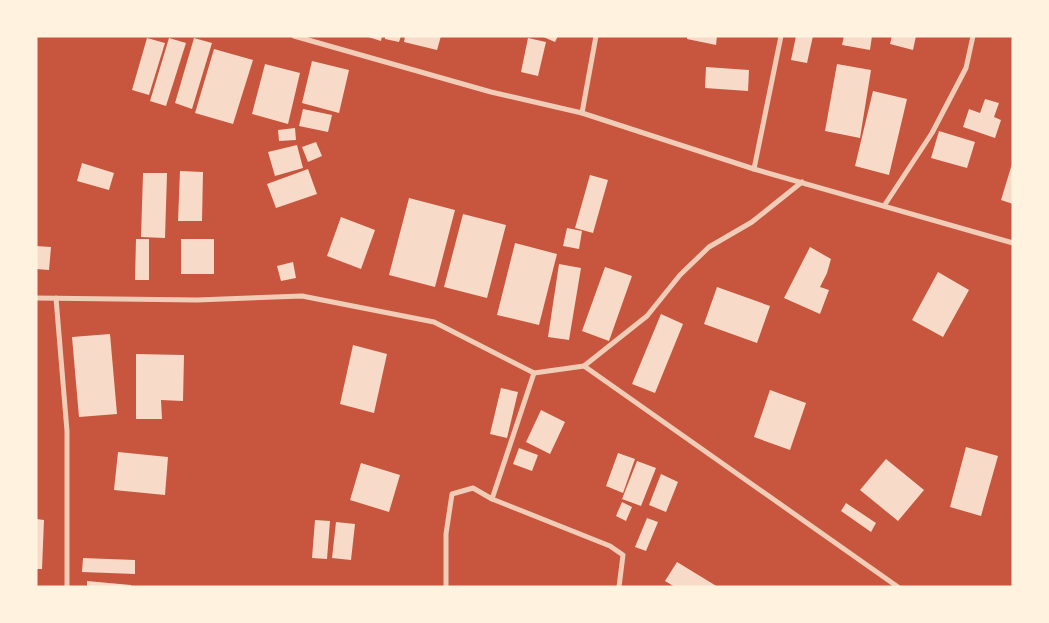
<svg xmlns="http://www.w3.org/2000/svg" width="1049" height="623" viewBox="0 0 1049 623" font-family="'Roboto Condensed',sans-serif">
	<rect width="100%" height="100%" fill="#c8553d"/>
	<g fill="#f7dbc8">
		<polygon points="365,36 382,36 381,41"/>
		<polygon points="385,36 401,36 399,42 385,39"/>
		<polygon points="405,36 441,36 437,50 404,42"/>
		<polygon points="541,36 558,36 555,42"/>
		<polygon points="687,36 717,36 716,45 687,39"/>
		<polygon points="796,36 813,36 807,63 791,60"/>
		<polygon points="844,36 872,36 870,50 842,45"/>
		<polygon points="892,36 916,36 913,50 890,44"/>
		<polygon points="147,38 165,43 149,95 132,90"/>
		<polygon points="169,38 186,43 166,106 150,101"/>
		<polygon points="194,38 212,43 192,109 175,103"/>
		<polygon points="528,38 546,42 538,76 521,72"/>
		<polygon points="214,49 253,60 233,124 195,113"/>
		<polygon points="312,61 349,70 339,113 302,103"/>
		<polygon points="265,64 300,73 288,124 252,114"/>
		<polygon points="837,64 871,70 860,138 825,131"/>
		<polygon points="706,67 749,70 748,91 705,88"/>
		<polygon points="873,91 907,99 889,175 855,166"/>
		<polygon points="985,99 999,103 994,117 1001,120 995,138 963,127 969,109 980,113"/>
		<polygon points="303,109 332,115 328,132 299,126"/>
		<polygon points="295,128 296,140 279,141 278,130"/>
		<polygon points="939,131 975,142 967,168 931,158"/>
		<polygon points="316,142 322,156 308,162 302,147"/>
		<polygon points="297,145 303,168 275,176 268,152"/>
		<polygon points="82,163 114,173 109,190 77,181"/>
		<polygon points="1012,164 1013,164 1013,204 1001,200"/>
		<polygon points="308,169 317,194 276,208 267,184"/>
		<polygon points="180,171 203,172 202,221 178,221"/>
		<polygon points="143,173 167,173 165,238 141,237"/>
		<polygon points="590,175 608,180 593,233 575,228"/>
		<polygon points="409,198 455,210 435,287 389,275"/>
		<polygon points="463,214 506,225 487,298 444,287"/>
		<polygon points="341,217 375,230 361,269 327,256"/>
		<polygon points="567,228 582,231 579,249 563,246"/>
		<polygon points="136,239 149,239 149,280 135,280"/>
		<rect x="181" y="239" width="33" height="35"/>
		<polygon points="515,243 557,254 539,325 497,315"/>
		<polygon points="36,246 51,247 49,270 36,269"/>
		<polygon points="810,247 831,259 827,273 820,287 829,290 820,314 784,298"/>
		<polygon points="293,262 296,278 281,281 277,266"/>
		<polygon points="559,264 581,268 569,340 548,337"/>
		<polygon points="605,267 632,276 609,341 582,331"/>
		<polygon points="938,272 969,290 943,337 912,320"/>
		<polygon points="717,287 770,306 757,343 704,324"/>
		<polygon points="661,314 683,324 655,393 632,384"/>
		<polygon points="110,334 117,414 79,417 72,337"/>
		<polygon points="353,345 387,354 374,413 340,404"/>
		<polygon points="136,354 184,355 183,401 161,400 162,419 136,419"/>
		<polygon points="501,388 518,392 507,438 490,434"/>
		<polygon points="770,390 806,403 790,450 754,437"/>
		<polygon points="541,410 565,422 550,454 526,442"/>
		<polygon points="966,447 998,456 981,516 950,507"/>
		<polygon points="519,448 538,455 532,471 513,464"/>
		<polygon points="118,452 168,457 165,495 114,490"/>
		<polygon points="618,453 635,459 623,493 606,486"/>
		<polygon points="886,459 924,490 898,521 860,490"/>
		<polygon points="637,461 656,468 641,506 622,499"/>
		<polygon points="361,463 400,475 389,512 350,500"/>
		<polygon points="661,474 678,482 666,512 649,505"/>
		<polygon points="622,502 632,507 626,521 616,516"/>
		<polygon points="846,503 876,523 871,532 841,511"/>
		<polygon points="647,518 658,522 646,551 635,547"/>
		<polygon points="36,519 44,520 42,569 36,569"/>
		<polygon points="315,520 330,521 327,559 312,558"/>
		<polygon points="336,522 355,524 351,560 332,558"/>
		<polygon points="83,558 135,560 135,574 82,572"/>
		<polygon points="677,562 718,587 675,587 665,581"/>
		<polygon points="87,581 131,585 131,587 87,587"/>
	</g>
	<g fill="none" stroke-linecap="round" stroke-linejoin="round">
		<g stroke="#f1ccb7" stroke-width="5">
			<polyline points="294,36 491,92 582,113 754,169 1013,243"/>
			<polyline points="582,113 596,36"/>
			<polyline points="754,169 781,36"/>
			<polyline points="884,206 932,133 966,68 973,36"/>
			<polyline points="36,298 197,300 302,296 434,322 534,373 584,366 898,587"/>
			<polyline points="56,298 67,431 67,587"/>
			<polyline points="584,366 647,316 680,275 709,247 752,222 802,182"/>
			<polyline points="492,499 534,373"/>
			<polyline points="446,587 446,534 452,494 473,488 492,499 610,546 623,555 619,587"/>
		</g>
	</g>
	<rect width="1049" height="623" fill="none" stroke="#fff3e0" stroke-width="75"/>
</svg>
